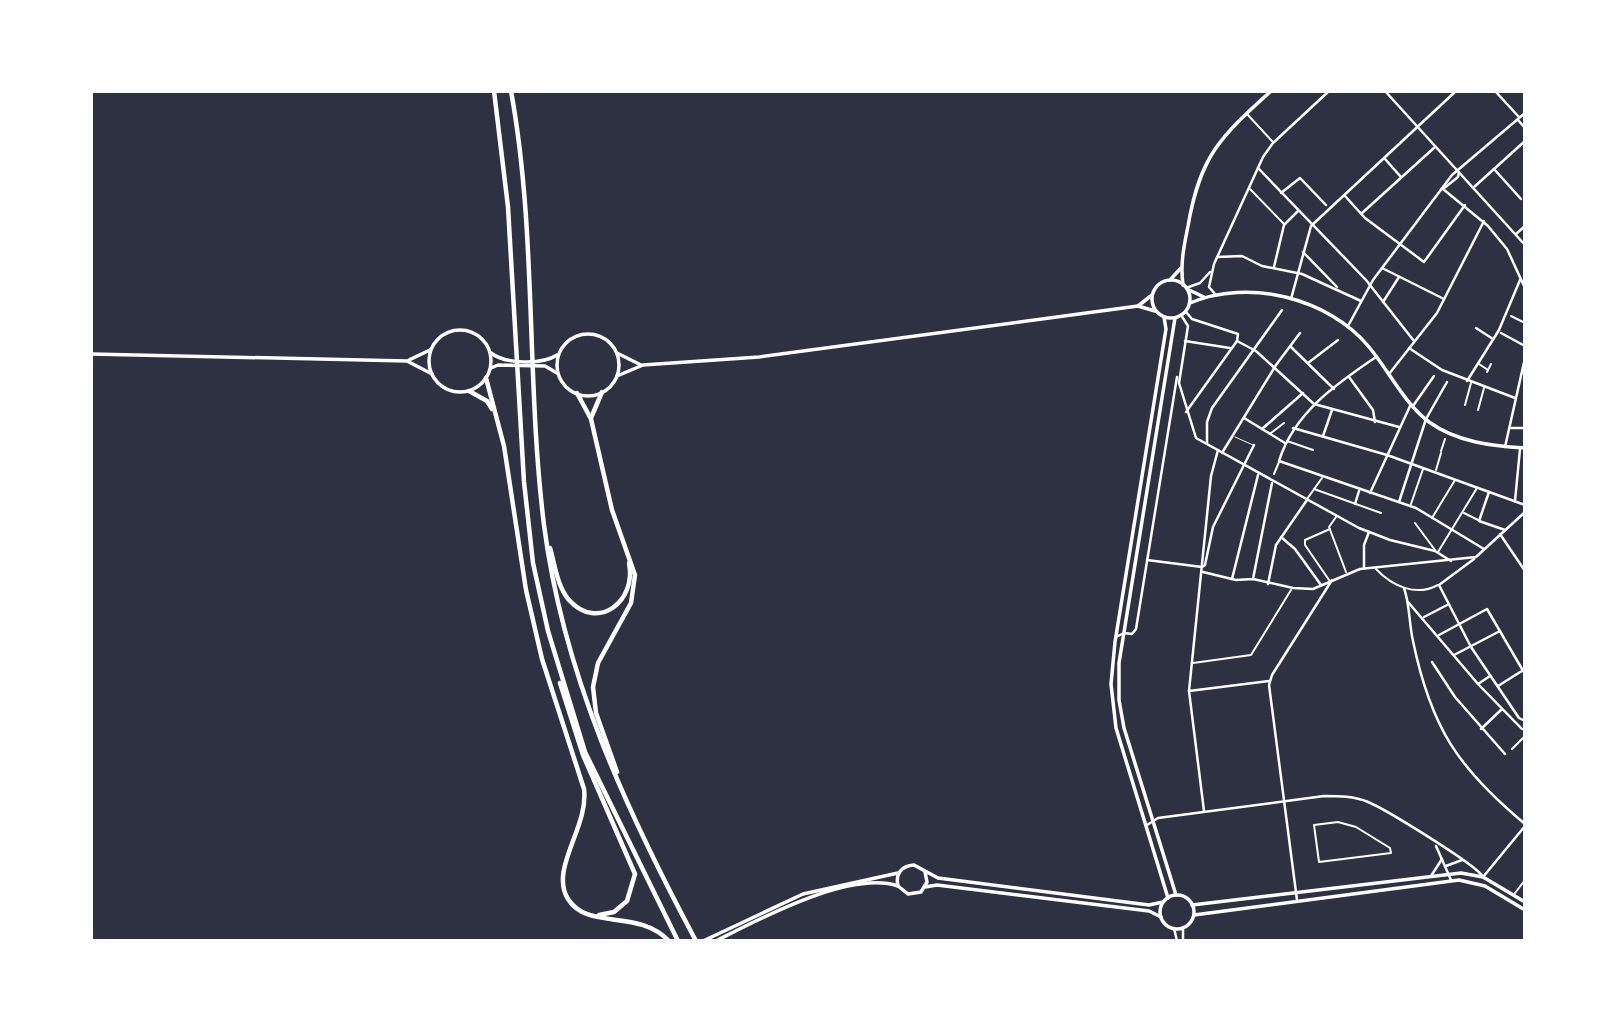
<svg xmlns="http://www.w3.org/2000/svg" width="1616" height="1032" viewBox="0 0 1616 1032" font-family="Merriweather,serif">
	<rect width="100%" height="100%" fill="#2d3142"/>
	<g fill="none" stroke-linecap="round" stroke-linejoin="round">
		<polyline stroke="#fff" stroke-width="1" points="1235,437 1253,445"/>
		<g stroke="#fff" stroke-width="2">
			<polyline points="1247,114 1272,141"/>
			<polyline points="1249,188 1284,224"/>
			<polyline points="1511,316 1525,323"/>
			<polyline points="1479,364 1488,370"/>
			<polyline points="1487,372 1491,364"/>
			<polyline points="1465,405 1471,383"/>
			<polyline points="1478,410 1484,388"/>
			<polyline points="1271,433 1284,423"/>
			<polyline points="1287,441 1313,450"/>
			<polyline points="1441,451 1445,439"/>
			<polyline points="1436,470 1441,453"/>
			<polyline points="1274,474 1279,462"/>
			<polyline points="1314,489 1381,513"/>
			<polyline points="1307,499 1322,478"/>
			<polyline points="1411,504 1423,469"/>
			<polyline points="1464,513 1478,520"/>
			<polyline points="1336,517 1329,527 1346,572"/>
			<polyline points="1432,518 1455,480"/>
			<polyline points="1415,523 1435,550"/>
			<polyline points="1438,552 1477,488"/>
			<path d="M1376,569c16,17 40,28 62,16"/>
			<polyline points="1329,580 1305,545 1305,540 1330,529"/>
			<polyline points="1193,663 1251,655 1291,590"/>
			<polyline points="1512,749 1525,736"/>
			<polygon points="1338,822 1356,827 1390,848 1391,853 1319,862 1314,825"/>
			<polyline points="1515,893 1525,880"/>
		</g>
		<g stroke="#fff" stroke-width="2.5">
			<polyline points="1385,91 1525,245"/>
			<polyline points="1495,91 1519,117"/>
			<polyline points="1518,120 1525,128"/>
			<polyline points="1385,159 1401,177"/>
			<polyline points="1258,168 1366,280 1414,341"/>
			<polyline points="1494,169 1521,199"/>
			<polyline points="1473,188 1525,141"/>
			<polyline points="1443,189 1488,226 1507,249 1525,288"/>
			<polyline points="1443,189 1458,177 1459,172"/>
			<polyline points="1281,193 1300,178 1326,205"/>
			<polyline points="1345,196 1365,218 1424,262 1465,205"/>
			<polyline points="1361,214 1435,147"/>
			<polyline points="1516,234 1525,226"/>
			<polyline points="1303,252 1337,287"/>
			<polyline points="1217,257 1242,256 1262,266 1302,274 1361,301"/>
			<polyline points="1274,267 1284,225 1298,211"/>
			<polyline points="1382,268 1444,299"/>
			<polyline points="1186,288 1200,283 1210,272"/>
			<polyline points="1216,295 1209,287 1214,264 1263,157 1273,143 1329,91"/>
			<polyline points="1291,299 1311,226 1456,91"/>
			<polyline points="1383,302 1399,277"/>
			<polyline points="1186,312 1192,319 1238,334 1237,341"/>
			<polyline points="1181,315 1188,326 1179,383 1196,438 1359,528 1390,540 1435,551 1451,561"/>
			<polyline points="1348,326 1373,280 1452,175 1525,113"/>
			<polyline points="1476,328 1493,339"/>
			<polyline points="1501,333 1525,346"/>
			<polyline points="1185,341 1230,348"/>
			<polyline points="1237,341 1256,351 1314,404 1399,427"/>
			<polyline points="1290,346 1334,389"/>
			<polyline points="1409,348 1442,370 1515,398"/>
			<path d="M1376,357c-40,27 -82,56 -97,104l137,47 68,41"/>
			<polyline points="1308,363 1338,340"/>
			<polyline points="1389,374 1437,313 1484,221"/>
			<polyline points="1349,377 1373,410 1375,422"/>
			<polyline points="1467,381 1499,330 1520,280"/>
			<polyline points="1413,406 1434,376"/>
			<polyline points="1186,412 1237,341"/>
			<polyline points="1244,418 1285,443"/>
			<polyline points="1293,428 1387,455 1525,505"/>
			<polyline points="1511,428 1525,428"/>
			<polyline points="1262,429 1303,393"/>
			<polyline points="1323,436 1332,410"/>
			<polyline points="1207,443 1207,422 1212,408 1282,310"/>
			<polyline points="1505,447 1525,358"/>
			<polyline points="1222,453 1276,365 1300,333"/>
			<polyline points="1489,492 1479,521 1505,530"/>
			<polyline points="1370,493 1411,404"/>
			<polyline points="1515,501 1520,449"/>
			<polyline points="1399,502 1426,419 1447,382"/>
			<polyline points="1355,504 1359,491"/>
			<polyline points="1500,534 1525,571"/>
			<polyline points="1281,537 1295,549 1321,585"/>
			<polyline points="1474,559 1439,585 1471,647 1519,718 1525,721"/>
			<polyline points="1147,560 1202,567 1205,565 1213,527 1254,445"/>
			<polyline points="1364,568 1364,545 1369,532"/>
			<polyline points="1203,572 1236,580 1253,579 1293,588 1313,589 1360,569 1476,557 1525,512"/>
			<polyline points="1232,579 1258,475"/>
			<polyline points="1253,579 1272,483"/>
			<polyline points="1268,584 1276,545 1307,500"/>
			<path d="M1404,588c6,17 5,36 9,53 18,87 45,127 112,183"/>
			<polyline points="1408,602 1478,684 1522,729"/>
			<polyline points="1424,617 1449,604"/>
			<polyline points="1439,635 1487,609 1525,674"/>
			<polyline points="1116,637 1124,633 1132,634 1136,629 1177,377"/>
			<polyline points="1454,655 1500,631"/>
			<polyline points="1432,662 1455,697 1505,754"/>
			<polyline points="1478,684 1490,676"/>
			<polyline points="1498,686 1525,669"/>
			<polyline points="1189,691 1269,681"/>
			<polyline points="1481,729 1502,709"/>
			<polyline points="1204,811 1189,691 1211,476 1218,450"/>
			<path d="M1147,825l11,-7 166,-22c15,0 30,0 44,6 17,7 109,63 115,75l42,-51"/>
			<polyline points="1436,846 1451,880"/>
			<polyline points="1446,866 1462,860"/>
			<polyline points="1431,876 1442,859"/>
			<polyline points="1297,900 1269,685 1272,675 1332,580"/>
			<polyline points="1174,928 1177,941"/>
			<polyline points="1183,928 1183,941"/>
		</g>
		<g stroke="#fff" stroke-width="3.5">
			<polyline points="1170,280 1181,268"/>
			<path d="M1183,285c-3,-21 1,-39 5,-59 12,-70 32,-89 83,-135"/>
			<polyline points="1138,306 1152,295"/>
			<polyline points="1164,317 1166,329 1115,642 1111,684 1116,728 1168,898"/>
			<polyline points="1175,318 1119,663 1119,700 1124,728 1176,895"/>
			<circle cx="460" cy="361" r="31"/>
			<circle cx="588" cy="365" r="31"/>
			<path d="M491,353c14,11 51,12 66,2"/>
			<polyline points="617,353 641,365"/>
			<polyline points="91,354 407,361 432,374"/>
			<polyline points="409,360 430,350"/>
			<polyline points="491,368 498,365 545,366 557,373"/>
			<polyline points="617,376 643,365 759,357 1138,306 1155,311"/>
			<path d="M925,872l2,10 -6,10 -13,2 -10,-8c-3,-13 4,-20 16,-21l24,13 211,27 14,-3"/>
			<polyline points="925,887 937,885 1149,911 1161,917"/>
			<circle cx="1177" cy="912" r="17"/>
			<polyline points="1192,905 1461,873 1483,877 1525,902"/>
			<polyline points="1194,915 1459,880 1485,886 1525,910"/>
			<polyline points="703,941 803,894 898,873"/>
			<path d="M716,941c43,-22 134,-71 182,-55"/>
		</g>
		<g stroke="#fff" stroke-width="3.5">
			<circle cx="1171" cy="299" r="19"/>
			<polyline points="1189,290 1204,297"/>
			<path d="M1190,303c58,-25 139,-5 179,44 20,24 35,56 60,75 28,20 62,24 96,26"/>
		</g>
		<g stroke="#fff" stroke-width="4.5">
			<polyline points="494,91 508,207 524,482 533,563 548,631 585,752 678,941"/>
			<path d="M511,91c26,142 15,290 33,434 19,149 82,285 152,416"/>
			<path d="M486,378l18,68 22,144 16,69 42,130c5,38 -35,80 -16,110 20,32 70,9 101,42"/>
			<polyline points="469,391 487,401 492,409"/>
			<polyline points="577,393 591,419 612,510 635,575 631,603 598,663 593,687 596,713 617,772"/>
			<polyline points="591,418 602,392"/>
			<path d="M550,548c5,17 7,38 19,52 29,32 68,1 60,-37"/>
			<polyline points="560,683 583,755 635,874 627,901 614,912 599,915"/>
		</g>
	</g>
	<rect width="1616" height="1032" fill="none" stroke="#ffffff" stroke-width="186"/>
</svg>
